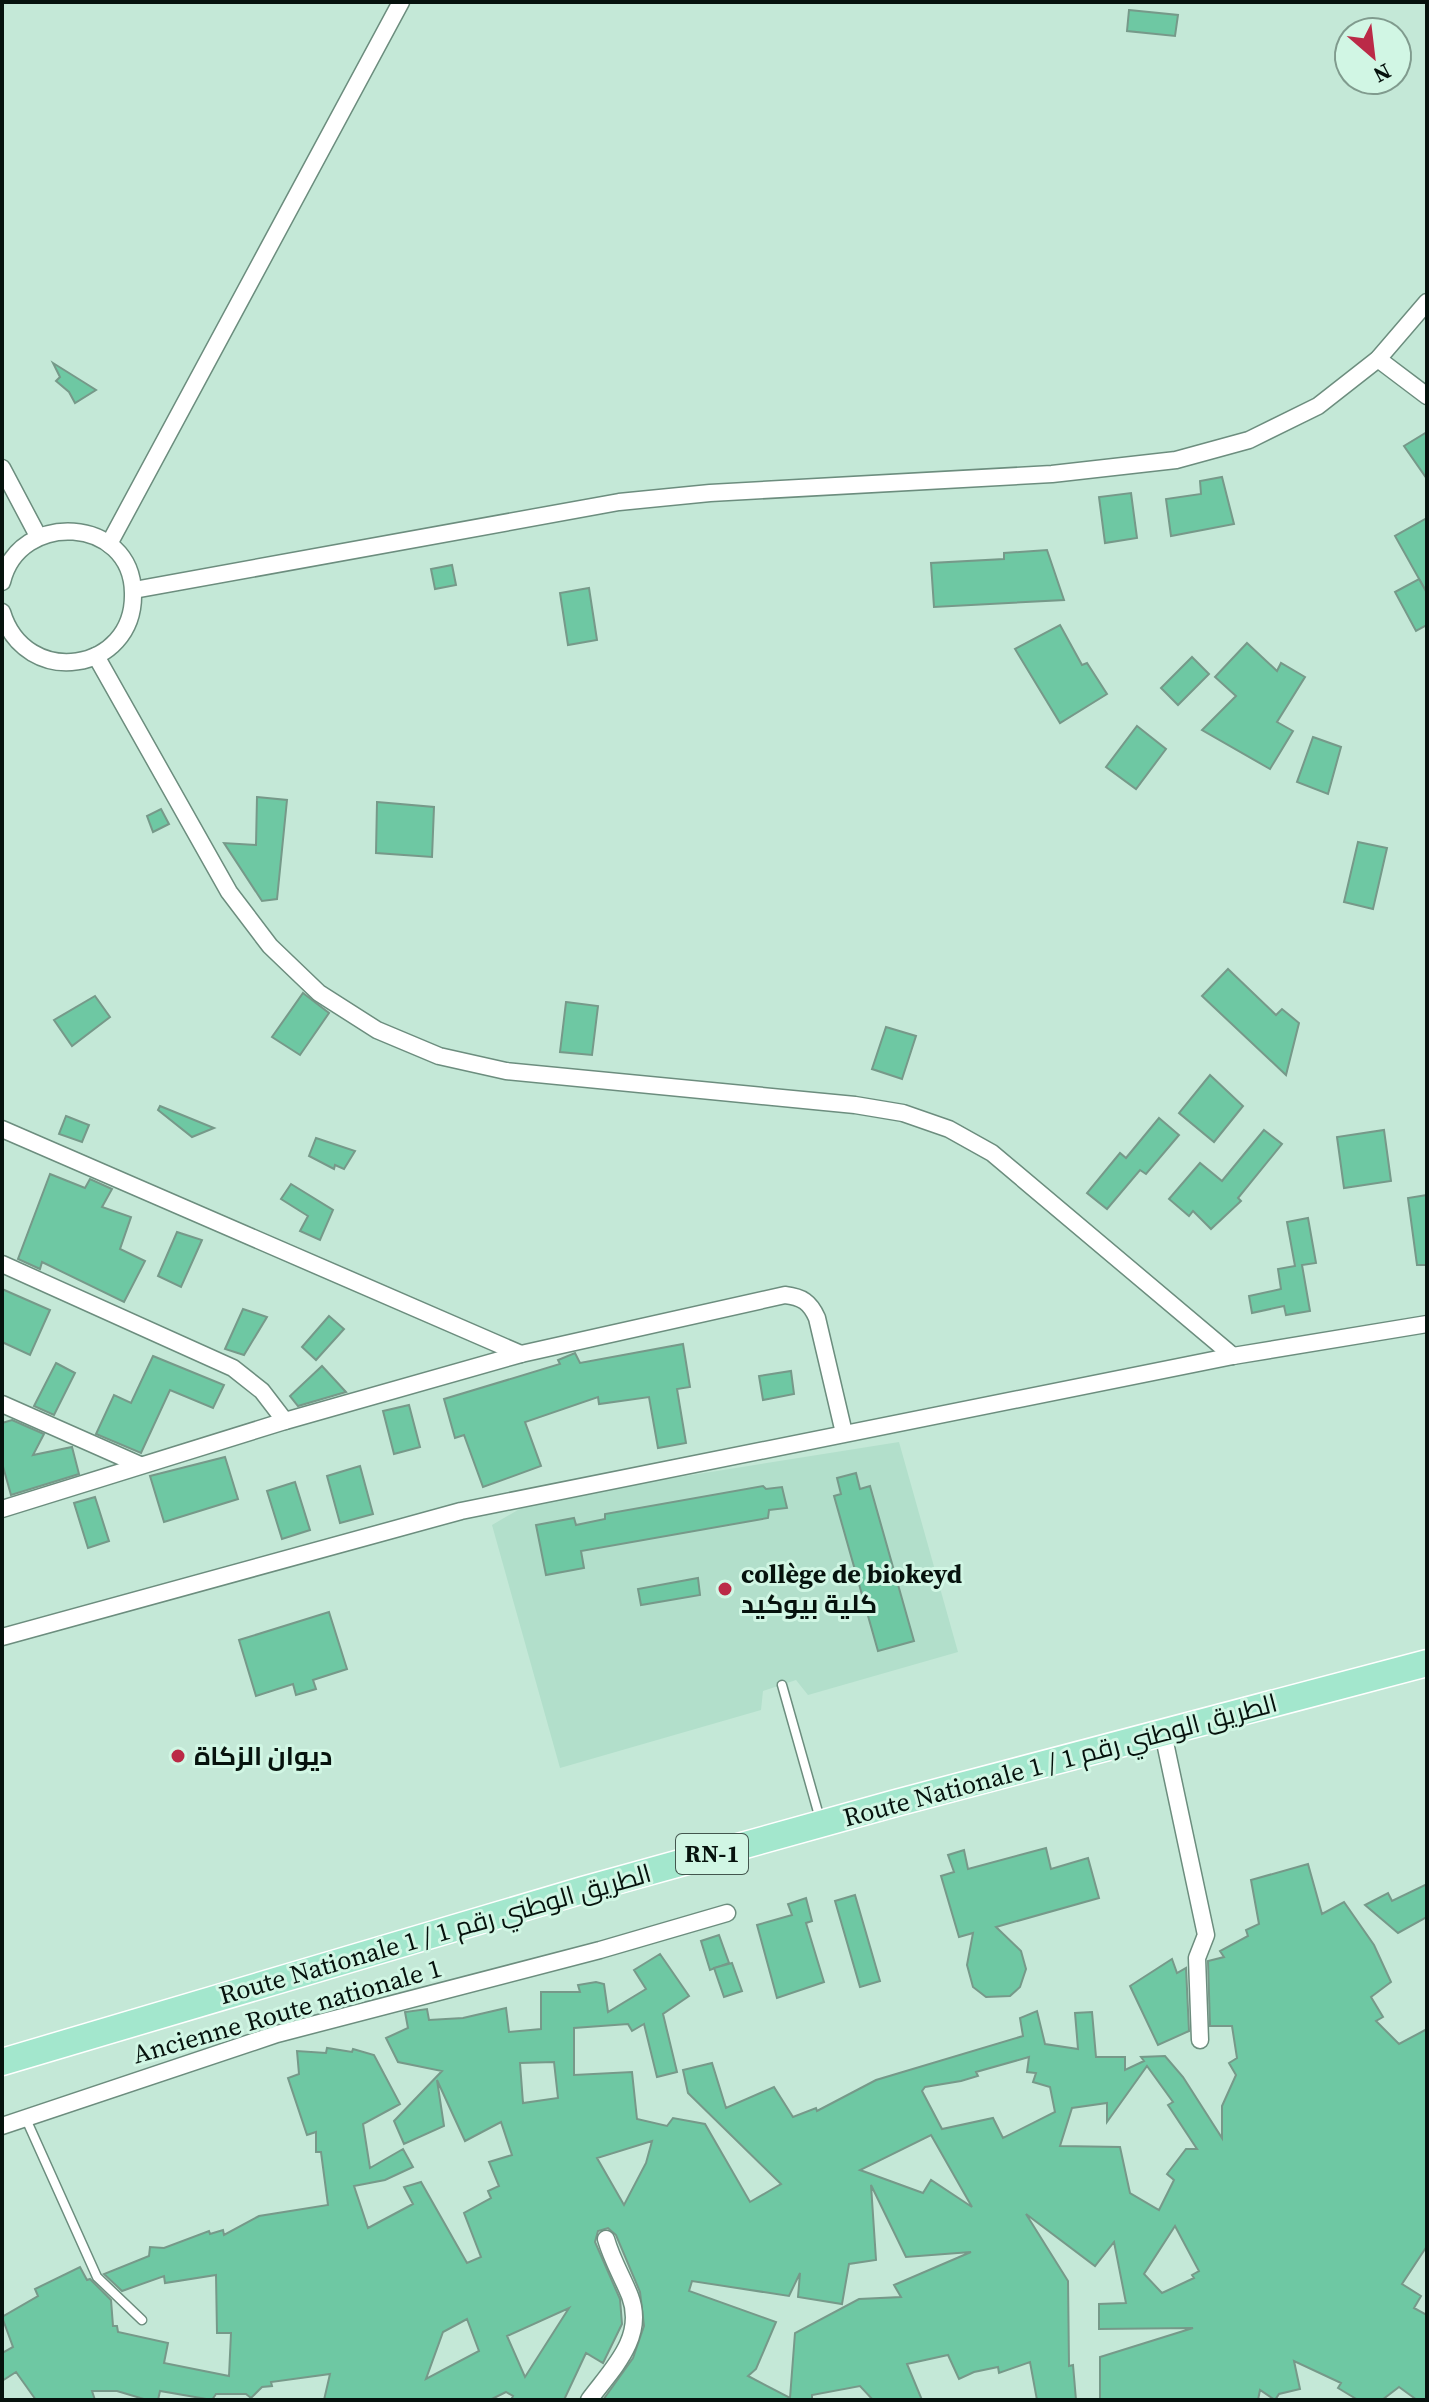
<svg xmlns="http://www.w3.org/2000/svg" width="1429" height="2402" viewBox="0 0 1429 2402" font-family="'Source Serif 4',Cairo,serif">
	<rect width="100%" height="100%" fill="#c4e8d7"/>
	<polygon fill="#b2dfcb" points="899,1442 958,1652 808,1695 796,1680 763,1691 761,1710 560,1768 492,1525 535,1500"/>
	<g fill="#6ec8a3" stroke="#769989" stroke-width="2" fill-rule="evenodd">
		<polygon points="1129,10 1178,15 1175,36 1127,31"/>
		<polygon points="53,363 85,383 96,390 75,403 69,392 56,381 60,377"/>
		<polygon points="1427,432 1427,479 1404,446"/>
		<polygon points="1222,477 1234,524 1171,536 1166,499 1201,494 1200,481"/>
		<polygon points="1131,493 1137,538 1105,543 1099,497"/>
		<polygon points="1427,518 1427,593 1395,536"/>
		<polygon points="1047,550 1064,600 934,607 931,563 1004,559 1004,553"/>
		<polygon points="452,565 456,585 435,589 431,569"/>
		<polygon points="1419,579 1427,593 1427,625 1416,631 1395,592"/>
		<polygon points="589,588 597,640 568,645 560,593"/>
		<polygon points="1060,625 1082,665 1087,663 1107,694 1060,723 1015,649"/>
		<polygon points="1247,643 1277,671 1281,663 1305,677 1277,722 1293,731 1270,769 1202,730 1236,696 1215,677"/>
		<polygon points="1192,657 1209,674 1178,705 1161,688"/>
		<polygon points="1137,726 1166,749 1136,789 1106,767"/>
		<polygon points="1313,737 1341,747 1328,794 1297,782"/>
		<polygon points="257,797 287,800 277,899 262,901 224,843 256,845"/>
		<polygon points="377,802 434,807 432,857 376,853"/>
		<polygon points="161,809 169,824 153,832 147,816"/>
		<polygon points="1358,842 1387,848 1373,909 1344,902"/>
		<polygon points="1228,969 1276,1015 1282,1009 1299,1023 1286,1075 1202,996"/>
		<polygon points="303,993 329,1013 300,1055 272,1037"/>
		<polygon points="95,996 110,1017 72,1046 54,1020"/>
		<polygon points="566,1002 598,1006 592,1055 560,1052"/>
		<polygon points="886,1027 916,1036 902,1079 872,1069"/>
		<polygon points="1210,1075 1243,1106 1214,1142 1179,1113"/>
		<polygon points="160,1106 214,1128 192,1137 158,1110"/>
		<polygon points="66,1116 89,1125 82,1142 59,1134"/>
		<polygon points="1159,1118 1179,1135 1146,1174 1140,1170 1107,1209 1087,1193 1120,1153 1126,1158"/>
		<polygon points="1264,1130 1282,1144 1238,1198 1241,1201 1211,1229 1193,1211 1189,1216 1169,1199 1200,1163 1222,1181"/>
		<polygon points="1384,1130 1391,1181 1344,1188 1337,1137"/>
		<polygon points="316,1138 355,1151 344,1169 335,1165 334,1169 309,1156"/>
		<polygon points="50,1174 85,1188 90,1179 112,1189 102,1207 131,1217 120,1249 145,1261 124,1302 42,1262 40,1269 18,1259"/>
		<polygon points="291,1184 333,1210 320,1240 300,1231 308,1216 281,1199"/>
		<polygon points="1427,1195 1427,1265 1417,1265 1408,1198"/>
		<polygon points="1308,1218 1316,1263 1302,1265 1310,1311 1286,1315 1284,1306 1252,1313 1249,1296 1281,1289 1278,1269 1295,1266 1287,1222"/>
		<polygon points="177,1232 202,1240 181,1287 158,1276"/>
		<polygon points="2,1289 50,1310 30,1355 2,1342"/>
		<polygon points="243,1309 267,1317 244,1355 225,1349"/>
		<polygon points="329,1316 344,1329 316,1360 302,1347"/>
		<polygon points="683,1344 690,1387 677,1389 686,1443 658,1448 649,1397 599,1404 598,1397 525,1422 541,1466 483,1487 464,1435 455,1438 444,1399 560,1364 558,1360 575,1353 580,1363"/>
		<polygon points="153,1356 224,1385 213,1408 170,1390 141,1453 96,1434 114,1395 131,1403"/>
		<polygon points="56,1363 75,1373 54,1415 34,1406"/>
		<polygon points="322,1366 346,1392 298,1406 290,1396"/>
		<polygon points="791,1371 794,1394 763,1400 759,1376"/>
		<polygon points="409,1405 420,1447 394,1454 383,1411"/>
		<polygon points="12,1420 44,1434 33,1455 72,1447 79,1474 11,1495 2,1463 2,1423"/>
		<polygon points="225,1457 238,1499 164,1522 150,1476"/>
		<polygon points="360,1466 373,1514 340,1523 327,1476"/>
		<polygon points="856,1473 860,1489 870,1486 914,1641 878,1651 834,1496 841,1494 837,1478"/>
		<polygon points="295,1482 310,1530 282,1539 267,1491"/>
		<polygon points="763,1486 766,1489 782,1487 787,1508 769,1510 768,1518 581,1551 584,1568 546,1575 536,1525 574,1518 576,1525 605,1519 605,1514"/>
		<polygon points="95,1497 109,1541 88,1548 74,1503"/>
		<polygon points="698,1578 700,1595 641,1605 638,1589"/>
		<polygon points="329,1612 347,1669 313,1680 316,1689 296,1695 293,1684 256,1696 239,1640"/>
		<polygon points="1046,1848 1051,1869 1088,1858 1099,1898 996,1927 1021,1951 1026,1969 1020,1987 1010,1996 986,1997 973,1987 967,1965 973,1933 959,1937 941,1876 954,1872 948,1855 964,1850 968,1869"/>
		<path d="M1308,1864l14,50 22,-12 30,43 17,37 -20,15 12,20 -7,4 23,23 28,-15v217l-25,38 19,12 -7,12 13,7v85h-10l-18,-13 -17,13h-24l-20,-12 3,-5 -47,-22 6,28 -21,5 -4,6 -15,-10 -2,10h-158v-43l93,-29 -94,1v-25l27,-1 -12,-61 -19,24 -69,-52 42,67 1,85 4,-1 3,35h-39l-7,-38 -31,11 -1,-6 -24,5 -15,7 -11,-24 -41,9 15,36h-49l-13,-14 -48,9v5h-209l30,-42 11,-32 -4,-34 -24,-57 -8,-7 -10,3 -3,11 25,57 2,25 -19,39 -17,-10 -22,47h-53l2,-4 -7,-4 -16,8h-166l6,-26 -59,8 1,4 -10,1 -11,11 -5,-4h-30l-4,6 -52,-9 -2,9h-11l-30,-9h-25l3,9h-59l-20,-28 -14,9v-28l11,-6 -11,-30 36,-21 -3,-7 45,-22 7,13 3,-1 21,21 2,26h4l1,6 50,11 -4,20 65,13 2,-43h-14l-1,-58 -51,8 -1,-7 -42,15 -18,-17 45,-18 1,-9 14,1 45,-17 1,3 13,-4 1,5 35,-19 69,-11 -7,-53h-5v-20l-9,3 -19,-57 11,-4 -2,-23 29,2 1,-5 25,4 1,-3 21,6 26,49 -37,20 7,44 33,-19 10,18 -28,13 -31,6 14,42 45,-24 -9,-17 17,-5 46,81 14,-6 -17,-44 27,-15 -3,-7 11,-5 -10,-24 23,-7 -11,-33 -36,19 -28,-61 7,46 -40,18 -10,-23 48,-50 -44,-9 -12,-24 22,-10 -3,-16 22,-3 2,11 34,-2 43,-10 3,24 32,-3v-37h39l-2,-7 18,-3 8,2 4,28 38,-23 -12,-19 26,-16 29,42 -26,18 14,58 -20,5 -13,-53 -12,7 -4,-7 -54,4v47l58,-3 5,47 30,7 6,-8 32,6 45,78 31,-18 -93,-91 -5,-23 29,-7 14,45 48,-21 19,30 23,-9 1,3 59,-31 147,-44 -3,-18 17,-7 8,33 33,5 -3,-36 17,-1 4,45h29v13l19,-9 -3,-4 24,-1 18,21 39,61v-32l14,-31 -7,-12 8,-5 -5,-32h-22l-2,-65 16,-4 -4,-6 28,-15 -2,-6 13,-6 -8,-44zM1029,2057l-2,15 9,1 -3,9 17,5 5,25 -52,26 -10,-20 -51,11 -20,-38 3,-4 36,-6 17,-5 -2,-4zM554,2062l4,36 -35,5 -3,-40zM1147,2066l26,36 -5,3 29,44h-11l-19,25 7,6 -15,30 -29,-17 -10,-46 -60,-1 12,-38 35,-5v19zM931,2135l41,72 -41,-27 -8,13 -63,-23zM652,2141l-6,22 -22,42 -27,-47zM871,2185l35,72 65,-5 -77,33 7,12 -42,2 -64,34 -5,65 -42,-22 8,-7 20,-47 -87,-31 3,-10 97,15 11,-23 -2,24 44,7 7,-40 27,-4zM1175,2226l24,45 -7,4 2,3 -32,15 -18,-19zM569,2308l-44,69 -18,-41zM467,2319l12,32 -53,28 17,-47z"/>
		<polygon points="1427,1884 1427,1917 1398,1933 1365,1905 1388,1893 1392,1901"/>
		<polygon points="855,1895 880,1981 860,1987 835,1901"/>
		<polygon points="806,1898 812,1921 806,1923 824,1982 777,1998 757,1925 792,1915 788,1904"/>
		<polygon points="719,1935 729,1963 710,1970 701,1941"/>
		<polygon points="1172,1959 1177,1973 1186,1968 1189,2031 1158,2045 1130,1986"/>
		<polygon points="732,1963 742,1991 724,1997 714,1968"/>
	</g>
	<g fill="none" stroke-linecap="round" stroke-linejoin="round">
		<g stroke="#6c8d7e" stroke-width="11">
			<g id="lane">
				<polyline points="782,1685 820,1819"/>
				<polyline points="26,2119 97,2277 142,2320"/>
			</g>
		</g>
		<g stroke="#6c8d7e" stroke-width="19">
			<g id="street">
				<polyline points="1378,359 1427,396"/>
				<polyline points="2,468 38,536"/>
				<polyline points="109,544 401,2"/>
				<path d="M2,582c17,-72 130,-66 131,11 2,80 -108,96 -131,19"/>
				<polyline points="134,590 619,502 710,493 1052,474 1176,460 1249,440 1318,406 1378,359 1427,302"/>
				<polyline points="96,656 229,892 270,946 319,993 377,1030 439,1056 506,1071 855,1105 903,1113 949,1129 992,1153 1233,1356"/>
				<polyline points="2,1129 521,1354"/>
				<polyline points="2,1264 233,1368 262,1391 285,1421"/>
				<polyline points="2,1404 140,1465"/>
				<path d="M2,1509l283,-88 236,-67 264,-59c17,2 25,7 32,23l27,115"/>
				<polyline points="2,1637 461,1511 1233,1356 1427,1324"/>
				<polyline points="1163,1733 1206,1935 1197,1958 1200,2040"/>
				<polyline points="2,2126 277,2034 600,1950 727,1913"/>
				<path d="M589,2400c22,-30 57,-62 41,-104 -8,-20 -18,-36 -24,-57"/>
			</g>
		</g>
		<g stroke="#fff" stroke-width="29">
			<polyline id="primary" points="2,2062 583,1890 896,1803 1427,1663"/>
		</g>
		<use href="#lane" stroke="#fff" stroke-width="8"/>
		<use href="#street" stroke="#fff" stroke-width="16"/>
		<use href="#primary" stroke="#a3e7cd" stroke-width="26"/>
	</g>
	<g fill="#bb2a47" stroke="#d1f6e4" stroke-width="3">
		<circle cx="725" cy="1589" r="8"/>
		<circle cx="178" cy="1756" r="8"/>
	</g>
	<g text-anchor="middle" stroke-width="6" stroke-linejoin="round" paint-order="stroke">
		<rect fill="#d1f6e4" stroke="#43564e" stroke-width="2" x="676" y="1834" width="72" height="40" rx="6"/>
		<g font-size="24" font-weight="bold" fill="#06120d">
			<text x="712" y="1862">RN-1</text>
		</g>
		<g font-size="26" font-weight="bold" fill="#06120d" stroke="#d1f6e4" text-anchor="start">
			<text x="741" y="1583">collège de biokeyd<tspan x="741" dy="30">كلية بيوكيد</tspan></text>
			<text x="194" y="1765">ديوان الزكاة</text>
		</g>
		<g font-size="26" fill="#06120d" stroke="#d1f6e4">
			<text transform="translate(1060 1760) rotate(-15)" y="9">Route Nationale 1 / الطريق الوطني رقم 1</text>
			<text transform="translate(435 1934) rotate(-16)" y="9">Route Nationale 1 / الطريق الوطني رقم 1</text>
			<text transform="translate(287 2011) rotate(-16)" y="9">Ancienne Route nationale 1</text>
		</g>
	</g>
	<rect width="1429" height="2402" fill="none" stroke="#06120d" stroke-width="8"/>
	<g transform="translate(1373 56) rotate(152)"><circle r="38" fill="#d1f6e4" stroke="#809b8e" stroke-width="2"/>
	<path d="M0-6L14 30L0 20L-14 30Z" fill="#bb2a47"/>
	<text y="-12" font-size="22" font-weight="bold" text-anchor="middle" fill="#06120d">N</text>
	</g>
</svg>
